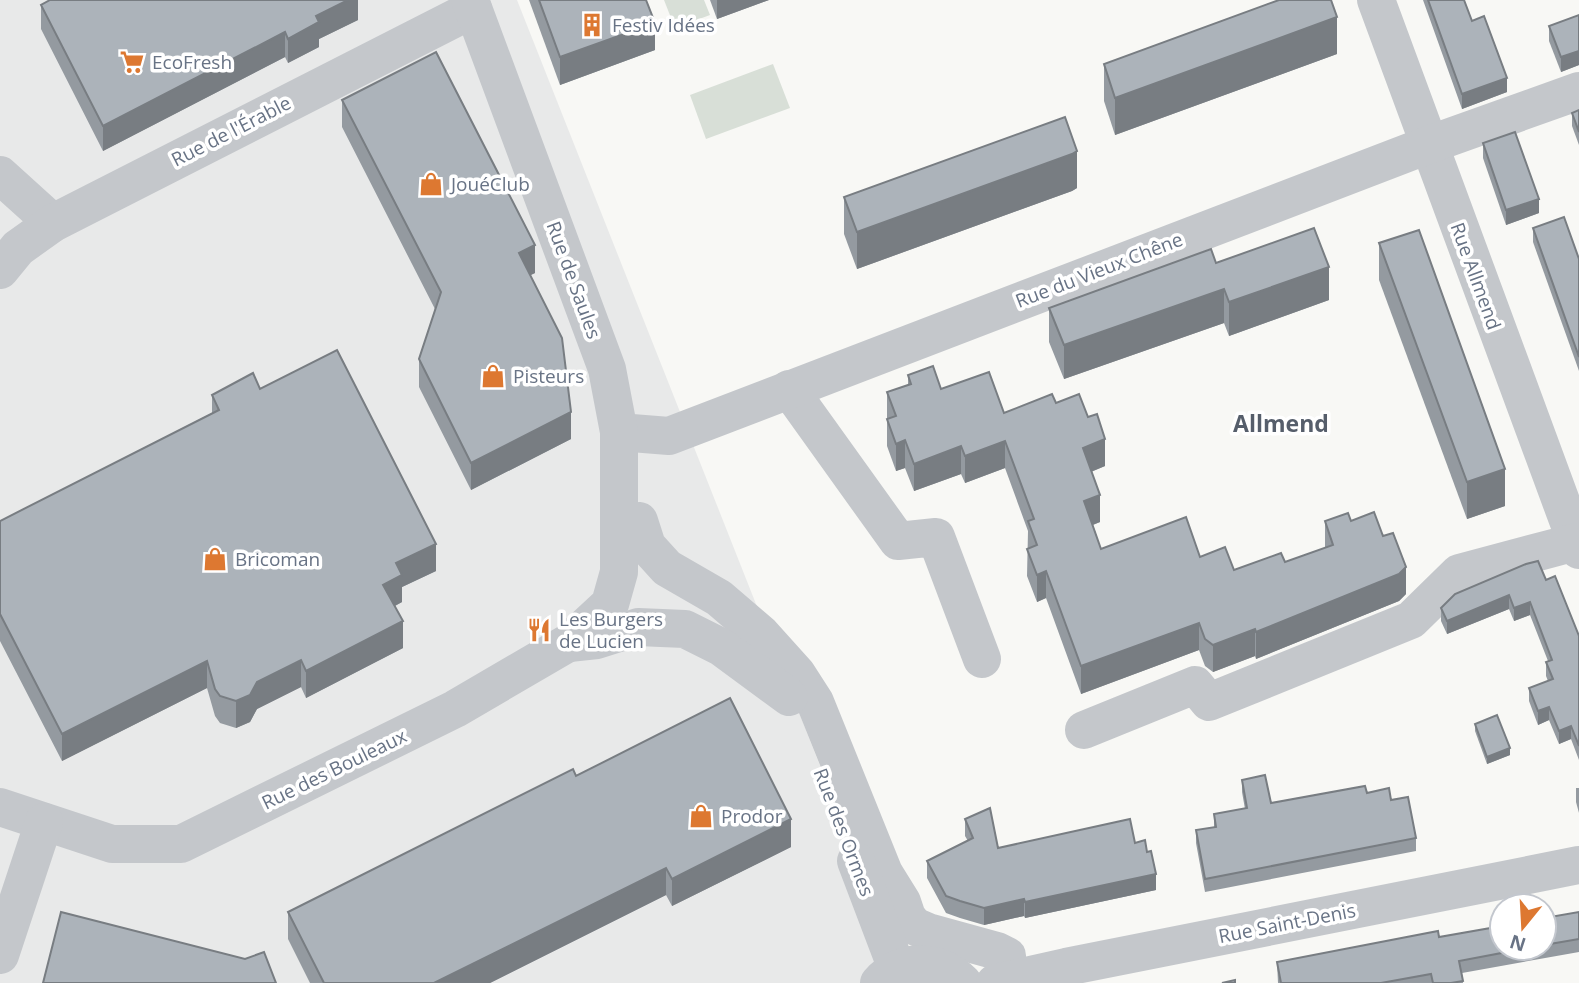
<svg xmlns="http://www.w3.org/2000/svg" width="1579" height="983" viewBox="0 0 1579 983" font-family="'Open Sans',sans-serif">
	<rect width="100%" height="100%" fill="#f8f8f5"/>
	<polygon fill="#e8e9e9" points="0,0 517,0 906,983 0,983"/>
	<g fill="#d8dfd7">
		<polygon points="664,0 704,0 710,15 675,28"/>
		<polygon points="773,64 790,108 706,139 690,95"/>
	</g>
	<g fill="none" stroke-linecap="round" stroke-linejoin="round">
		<g stroke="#c4c7cb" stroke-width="38">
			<polyline points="1376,0 1579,550"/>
			<polyline points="0,175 53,223"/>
			<polyline points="0,270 18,248 53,223 473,9"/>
			<polyline points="789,389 898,541 936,537 982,659"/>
			<polyline points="619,432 669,436 1428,145 1579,91"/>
			<polyline points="639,521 647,546 667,568 719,598 761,634 797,674 815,702 884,873 902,902 907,917 914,926 928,932 997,951 1007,956 1008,980 1010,983"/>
			<polyline points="569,643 597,640 638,627 685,629 721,647 789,697"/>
			<polyline points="1084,730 1195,685 1209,702 1411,620 1459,573 1576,542"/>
			<polyline points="0,807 112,844 181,844 455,709 568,643 610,604 619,572 619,432 607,369 470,0"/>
			<polyline points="856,861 897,969"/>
			<polyline points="0,955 44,822"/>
			<path d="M879,983c22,-26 61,-24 84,0"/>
			<polyline points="995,983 1066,967 1579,865"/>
		</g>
	</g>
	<g fill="#949aa0">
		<polygon points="358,0 358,20 319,39 319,47 288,63 285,57 103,151 41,29 41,5"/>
		<polygon points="529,0 646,0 655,50 560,85"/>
		<polygon points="710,0 769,0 717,19"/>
		<polygon points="1423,0 1464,0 1472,21 1507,92 1462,109"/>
		<polygon points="1579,15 1579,65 1561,72 1549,41 1549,26"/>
		<polygon points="1337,54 1115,135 1104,101 1104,64"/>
		<polygon points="342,100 535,273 530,275 571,439 471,490 419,387 419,359 435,309 342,127"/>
		<polygon points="1579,110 1579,145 1572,126 1572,113"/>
		<polygon points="1483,143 1539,213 1506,225 1483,158"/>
		<polygon points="1077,188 1072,191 857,269 844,234 844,197"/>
		<polygon points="1533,228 1579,259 1579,371 1533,242"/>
		<polygon points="1379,243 1505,506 1467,519 1379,280"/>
		<polygon points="1216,263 1329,300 1229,336 1224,323 1064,379 1049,342 1049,308"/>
		<polygon points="908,375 941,389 1004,413 1056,403 1105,466 1091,472 1100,522 1093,525 1101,549 1200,557 1234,570 1285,562 1325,548 1325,521 1351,521 1406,594 1399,601 1256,659 1255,656 1213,672 1205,666 1199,650 1081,694 1046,598 1037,602 1027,576 1028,531 1005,468 965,483 961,474 914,491 905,468 896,471 887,446 887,392 908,385"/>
		<polygon points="260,389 436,571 402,587 402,602 395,606 403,648 306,698 301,687 257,709 250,722 236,728 220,723 215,716 207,688 62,761 0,641 0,521 212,413 212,395"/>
		<polygon points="1546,580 1579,636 1579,760 1571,739 1559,744 1549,720 1538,725 1529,701 1529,688 1548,681 1546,676 1546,662 1548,661 1530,615 1514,621 1509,609 1447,634 1441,621 1441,608"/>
		<polygon points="1475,724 1510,755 1487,764 1475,731"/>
		<polygon points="576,776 791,847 672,906 666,895 490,983 310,983 288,939 288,912"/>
		<polygon points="1242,780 1271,803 1367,793 1391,800 1416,838 1416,851 1205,892 1196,843 1196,830 1214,827 1214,814 1245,809 1242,792"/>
		<polygon points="1576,788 1579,788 1579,813 1576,802"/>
		<polygon points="965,819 998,848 1135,843 1156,890 1025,918 1024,916 984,925 960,918 946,913 927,878 927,861 968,841 965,836"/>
		<polygon points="1579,912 1579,952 1462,973 1463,983 1278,983 1277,962 1439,937 1502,948 1544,948 1544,918"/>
	</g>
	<g fill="#787d82">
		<polygon points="348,0 358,0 358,20 319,39 319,47 288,63 288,39 316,16"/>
		<polygon points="717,0 769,0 717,19"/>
		<polygon points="1337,17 1337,54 1115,135 1115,98"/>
		<polygon points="655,23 655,50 560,85 560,57"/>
		<polygon points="285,32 285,57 103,151 103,126"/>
		<polygon points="1579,51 1579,65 1561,72 1561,57"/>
		<polygon points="1507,78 1507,92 1462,109 1462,94"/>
		<polygon points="1077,151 1077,188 1072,191 857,269 857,232"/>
		<polygon points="1539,199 1539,213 1506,225 1506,210"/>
		<polygon points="535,245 535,273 519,281 519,253"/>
		<polygon points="1329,267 1329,300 1229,336 1229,302"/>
		<polygon points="1224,289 1224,323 1064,379 1064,345"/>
		<polygon points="571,412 571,439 471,490 471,463"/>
		<polygon points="1105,439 1105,466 1083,475 1083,448"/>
		<polygon points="905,440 905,468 896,471 896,444"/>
		<polygon points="1005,441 1005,468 965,483 965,456"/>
		<polygon points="961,446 961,474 914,491 914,464"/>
		<polygon points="1505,469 1505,506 1467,519 1467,482"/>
		<polygon points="1100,495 1100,522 1084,528 1084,501"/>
		<polygon points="436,544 436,571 402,587 402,602 383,612 383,585 396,563"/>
		<polygon points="1406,567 1406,594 1399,601 1256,659 1256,632"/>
		<polygon points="1046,571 1046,598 1037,602 1037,575"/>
		<polygon points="1509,595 1509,609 1447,634 1447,621"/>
		<polygon points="1530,602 1530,615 1514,621 1514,608"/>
		<polygon points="403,621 403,648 306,698 306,671"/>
		<polygon points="1199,623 1199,650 1081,694 1081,666"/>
		<polygon points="1255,629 1255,656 1213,672 1213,645"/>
		<polygon points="301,660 301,687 257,709 250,722 236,728 236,701 257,682"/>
		<polygon points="207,661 207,688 62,761 62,734"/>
		<polygon points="1549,707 1549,720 1538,725 1538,711"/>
		<polygon points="1571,726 1571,739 1559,744 1559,731"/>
		<polygon points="1510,748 1510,755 1487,764 1487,757"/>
		<polygon points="791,819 791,847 672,906 672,879"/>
		<polygon points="666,868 666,895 490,983 434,983"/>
		<polygon points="1156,874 1156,890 1025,918 1025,902"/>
		<polygon points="1024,899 1024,916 984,925 984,908"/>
	</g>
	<g fill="#acb3ba" stroke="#787d82" stroke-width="2">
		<polygon points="50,0 348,0 316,16 319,22 288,39 285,32 103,126 41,5"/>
		<polygon points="539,0 646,0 655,23 560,57"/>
		<polygon points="1279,0 1331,0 1337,17 1115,98 1104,64"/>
		<polygon points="1428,0 1464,0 1472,21 1484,16 1507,78 1462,94"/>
		<polygon points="1579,15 1579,51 1561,57 1549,26"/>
		<polygon points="436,52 535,245 519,253 562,338 571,412 471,463 419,359 441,292 342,100"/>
		<polygon points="1579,110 1579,132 1572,113"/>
		<polygon points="1065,117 1077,151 1072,154 857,232 844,197"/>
		<polygon points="1515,132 1539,199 1506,210 1483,143"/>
		<polygon points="1564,217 1579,259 1579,357 1533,228"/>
		<polygon points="1314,228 1329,267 1229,302 1224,289 1064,345 1049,308 1211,249 1216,263"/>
		<polygon points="1419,230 1505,469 1467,482 1379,243"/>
		<polygon points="337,350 436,544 396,563 402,575 383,585 403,621 306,671 301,660 257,682 250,695 236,701 220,696 215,689 207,661 62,734 0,614 0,521 219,410 212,395 253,373 260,389"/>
		<polygon points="933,366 941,389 989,372 1004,413 1052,394 1056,403 1079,394 1088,417 1097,414 1105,439 1083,448 1100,495 1084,501 1101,549 1186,517 1200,557 1225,547 1234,570 1281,553 1285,562 1333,545 1325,521 1348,513 1351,521 1374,512 1383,536 1393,533 1406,567 1399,574 1256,632 1255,629 1213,645 1205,639 1199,623 1081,666 1046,571 1037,575 1027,549 1037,545 1028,521 1034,519 1005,441 965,456 961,446 914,464 905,440 896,444 887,419 896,416 887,392 911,384 908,375"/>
		<polygon points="1538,561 1546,580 1555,576 1579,636 1579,746 1571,726 1559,731 1549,707 1538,711 1529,688 1553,679 1546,662 1552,660 1530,602 1514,608 1509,595 1447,621 1441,608 1455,594 1526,564"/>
		<polygon points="730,698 791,819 672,879 666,868 434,983 324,983 288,912 573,769 576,776"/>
		<polygon points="1497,715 1510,748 1487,757 1475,724"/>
		<polygon points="1265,775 1271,803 1365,786 1367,793 1389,788 1391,800 1408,797 1416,838 1205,879 1196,830 1216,827 1214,814 1247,808 1242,780"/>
		<polygon points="990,808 998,848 1130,819 1135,843 1145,840 1147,852 1151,851 1156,874 1025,902 1024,899 984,908 960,901 946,896 927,861 973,838 965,819"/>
		<polygon points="61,912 245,959 264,952 276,983 43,983"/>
		<polygon points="1579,912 1579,939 1544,945 1544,918"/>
		<polygon points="1502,926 1502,948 1528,948 1459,961 1463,981 1451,983 1433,983 1431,974 1381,983 1281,983 1277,962 1438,931 1439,937"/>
		<polygon points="1235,980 1235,983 1222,983"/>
	</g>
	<defs>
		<g id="building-bare" transform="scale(1.89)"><path d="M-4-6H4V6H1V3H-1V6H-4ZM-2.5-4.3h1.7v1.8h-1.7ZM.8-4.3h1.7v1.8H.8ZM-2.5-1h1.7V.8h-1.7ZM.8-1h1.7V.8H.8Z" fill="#dd7831" stroke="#fff" stroke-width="2.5" paint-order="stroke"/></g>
		<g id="supermarket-bare" transform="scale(1.89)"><path d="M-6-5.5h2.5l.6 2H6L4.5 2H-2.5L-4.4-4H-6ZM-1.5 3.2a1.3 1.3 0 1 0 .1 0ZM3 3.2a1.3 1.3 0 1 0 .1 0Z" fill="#dd7831" stroke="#fff" stroke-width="2.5" paint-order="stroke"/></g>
		<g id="shop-bare" transform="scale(1.89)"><path d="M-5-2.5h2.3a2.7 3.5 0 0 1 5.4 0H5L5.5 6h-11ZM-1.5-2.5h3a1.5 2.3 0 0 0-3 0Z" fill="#dd7831" stroke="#fff" stroke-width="2.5" paint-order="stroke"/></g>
		<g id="restaurant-bare" transform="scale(1.89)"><path d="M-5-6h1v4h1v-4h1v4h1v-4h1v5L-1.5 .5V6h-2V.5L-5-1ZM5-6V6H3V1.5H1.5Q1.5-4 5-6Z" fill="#dd7831" stroke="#fff" stroke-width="2.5" paint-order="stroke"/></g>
	</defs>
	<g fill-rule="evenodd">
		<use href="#building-bare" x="592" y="25"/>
		<use href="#supermarket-bare" x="132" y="62"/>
		<use href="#shop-bare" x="431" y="184"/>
		<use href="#shop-bare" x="493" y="376"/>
		<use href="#shop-bare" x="215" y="559"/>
		<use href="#restaurant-bare" x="539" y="630"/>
		<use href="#shop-bare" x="701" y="816"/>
	</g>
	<g text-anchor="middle" stroke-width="7" stroke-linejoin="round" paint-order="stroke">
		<g font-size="19" fill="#687385" stroke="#fff" text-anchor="start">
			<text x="612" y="32">Festiv Idées</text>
			<text x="152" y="69">EcoFresh</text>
			<text x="451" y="191">JouéClub</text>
			<text x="513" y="383">Pisteurs</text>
			<text x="235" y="566">Bricoman</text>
			<text x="559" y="626">Les Burgers<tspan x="559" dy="22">de Lucien</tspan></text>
			<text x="721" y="823">Prodor</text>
		</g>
		<g font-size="19" fill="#687385" stroke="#fff">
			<text transform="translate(231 131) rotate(-27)" y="7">Rue de l'Érable</text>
			<text transform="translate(1099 270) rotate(-21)" y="7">Rue du Vieux Chêne</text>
			<text transform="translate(1476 276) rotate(70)" y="7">Rue Allmend</text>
			<text transform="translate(574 280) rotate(70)" y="7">Rue de Saules</text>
			<text transform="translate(334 769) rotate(-26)" y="7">Rue des Bouleaux</text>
			<text transform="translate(844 832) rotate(69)" y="7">Rue des Ormes</text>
			<text transform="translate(1287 923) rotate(-11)" y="7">Rue Saint-Denis</text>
		</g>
		<g font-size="23" font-weight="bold" fill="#565e6b" stroke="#fff">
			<text x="1281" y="432">Allmend</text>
		</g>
	</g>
	<g transform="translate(1523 927) rotate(198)"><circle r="33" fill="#ffffff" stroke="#c3c7ce" stroke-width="2"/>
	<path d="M0-5L12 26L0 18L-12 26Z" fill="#dd7831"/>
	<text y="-10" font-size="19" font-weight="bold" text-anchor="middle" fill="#687385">N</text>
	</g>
</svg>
